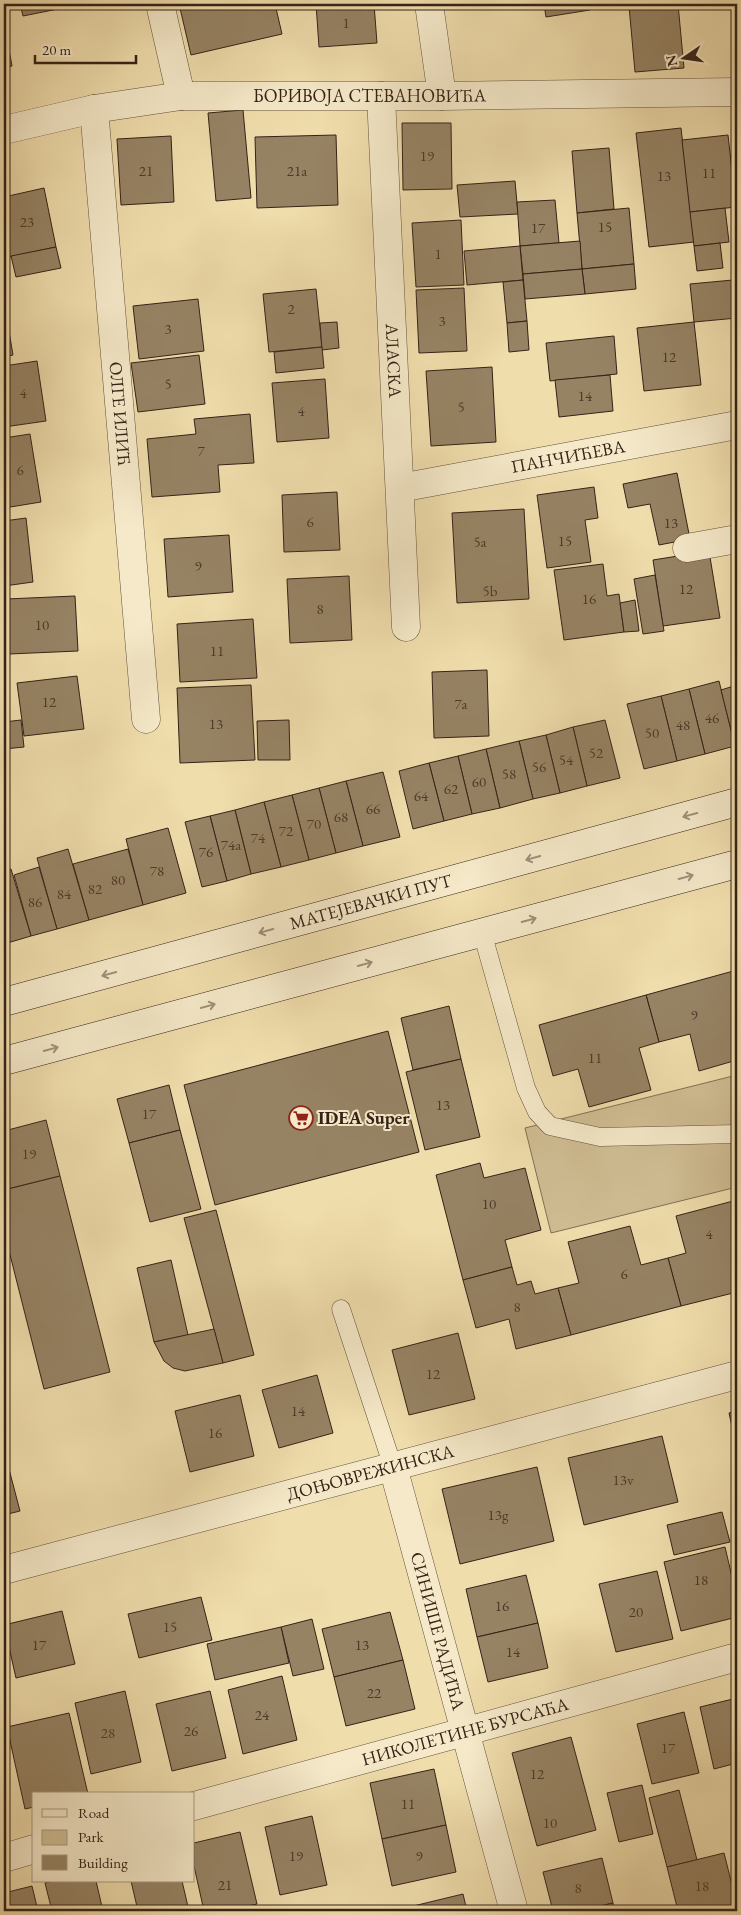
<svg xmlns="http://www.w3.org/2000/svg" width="741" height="1915" viewBox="0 0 741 1915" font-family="'EB Garamond',serif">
	<rect width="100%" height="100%" fill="#f0ddac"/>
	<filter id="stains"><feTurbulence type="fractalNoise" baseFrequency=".004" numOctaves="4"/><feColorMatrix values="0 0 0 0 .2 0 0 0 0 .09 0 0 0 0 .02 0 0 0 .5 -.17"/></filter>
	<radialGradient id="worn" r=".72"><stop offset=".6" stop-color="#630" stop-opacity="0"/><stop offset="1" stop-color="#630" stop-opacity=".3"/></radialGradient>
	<polygon fill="#d0bd93" stroke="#827055" points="737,1075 737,1187 551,1233 525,1128"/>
	<g fill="#968364" stroke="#352217">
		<polygon points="20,4 77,4 78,5 23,16"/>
		<polygon points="179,4 275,4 282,34 191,55"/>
		<polygon points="316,4 374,4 377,43 319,47"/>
		<polygon points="544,4 589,4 590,10 546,17"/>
		<polygon points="654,4 678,4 684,68 635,72 629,6"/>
		<polygon points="4,23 12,66 4,68"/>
		<polygon points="243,110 251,198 216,201 208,113"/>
		<polygon points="402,123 451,123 452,189 403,190"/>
		<polygon points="681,128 694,242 649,247 636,133"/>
		<polygon points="336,135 338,205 257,208 255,137"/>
		<polygon points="728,135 736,207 690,212 682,140"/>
		<polygon points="171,136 174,202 121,205 117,139"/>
		<polygon points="609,148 614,209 577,213 572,151"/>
		<polygon points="515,181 518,214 460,217 457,185"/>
		<polygon points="44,188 56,247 4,258 4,197"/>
		<polygon points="555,200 559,243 520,246 517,202"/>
		<polygon points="629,208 634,264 582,269 577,213"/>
		<polygon points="725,208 729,242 694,246 690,212"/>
		<polygon points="461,220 464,285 416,287 412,223"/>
		<polygon points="580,241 582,269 523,274 520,246"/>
		<polygon points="720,243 723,268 697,271 694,246"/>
		<polygon points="520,246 523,280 467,285 464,251"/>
		<polygon points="56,247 61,268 16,277 11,256"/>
		<polygon points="634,264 636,289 585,294 582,269"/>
		<polygon points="582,269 585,294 525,299 523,274"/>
		<polygon points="523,280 527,321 507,323 503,282"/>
		<polygon points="733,280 737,318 694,322 690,284"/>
		<polygon points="464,288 467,351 419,353 416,290"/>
		<polygon points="316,289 322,347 269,352 263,294"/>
		<polygon points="198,299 204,351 139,359 133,306"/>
		<polygon points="4,302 13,355 4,357"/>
		<polygon points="527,321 529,350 509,352 507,323"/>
		<polygon points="337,322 339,348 322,350 320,323"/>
		<polygon points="694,322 701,385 644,391 637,328"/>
		<polygon points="614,336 617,374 550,381 546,343"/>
		<polygon points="322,347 324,368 276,373 274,352"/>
		<polygon points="199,355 205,404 138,412 131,363"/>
		<polygon points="37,361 46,421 4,427 4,366"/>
		<polygon points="492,367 496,442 431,446 426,371"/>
		<polygon points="610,375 613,411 559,417 555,380"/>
		<polygon points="325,379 329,438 277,442 272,383"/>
		<polygon points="250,414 254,463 218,465 220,492 152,497 147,439 196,434 194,419"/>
		<polygon points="30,434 41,502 4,508 4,438"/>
		<polygon points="677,473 690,539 659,545 650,504 628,508 623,484"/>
		<polygon points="594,487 598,518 585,520 591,562 547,568 537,495"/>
		<polygon points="337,492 340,550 284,552 282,495"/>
		<polygon points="524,509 529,599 457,603 452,513"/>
		<polygon points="26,518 33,582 4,586 4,521"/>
		<polygon points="229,535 233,592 168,597 164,539"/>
		<polygon points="709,551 720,618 663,626 653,560"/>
		<polygon points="603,564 607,596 619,594 624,632 564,640 554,570"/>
		<polygon points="655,575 664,631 643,634 634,579"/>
		<polygon points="349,576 352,640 290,643 287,579"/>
		<polygon points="75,596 78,651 9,654 6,599"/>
		<polygon points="635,600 639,631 624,632 620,603"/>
		<polygon points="253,619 257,678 180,682 177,624"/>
		<polygon points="487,670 489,736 434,738 432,672"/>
		<polygon points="77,676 84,729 24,736 17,683"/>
		<polygon points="719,681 735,746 705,754 689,689"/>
		<polygon points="251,685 255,760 180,763 177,688"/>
		<polygon points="737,685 737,746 735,746 721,690"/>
		<polygon points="689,689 705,754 677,761 661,696"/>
		<polygon points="661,696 677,761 644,769 627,704"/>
		<polygon points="21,720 24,747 4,749 4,722"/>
		<polygon points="289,720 290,760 258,760 257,721"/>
		<polygon points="605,720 620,778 587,786 573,727"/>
		<polygon points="573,727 587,786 560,793 546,735"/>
		<polygon points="546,735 560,793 533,799 519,741"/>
		<polygon points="519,741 533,799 500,808 486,749"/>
		<polygon points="486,749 500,808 472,814 458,756"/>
		<polygon points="458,756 472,814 444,821 429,763"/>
		<polygon points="429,763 444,821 413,829 399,771"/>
		<polygon points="383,772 400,837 363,846 346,781"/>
		<polygon points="346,781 363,846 336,853 319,788"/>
		<polygon points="319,788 336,853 309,860 292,795"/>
		<polygon points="292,795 309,860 281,867 264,802"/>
		<polygon points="264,802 281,867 251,874 235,810"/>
		<polygon points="235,810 251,874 227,881 210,816"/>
		<polygon points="210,816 227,881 202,887 185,822"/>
		<polygon points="168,828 186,893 143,905 126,839"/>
		<polygon points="68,849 89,920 57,929 37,858"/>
		<polygon points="128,849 143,905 89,920 73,864"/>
		<polygon points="39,867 57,929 31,936 14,875"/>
		<polygon points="11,869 31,936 4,944 4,871"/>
		<polygon points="737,970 737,1060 699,1071 690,1034 659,1042 646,995"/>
		<polygon points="646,995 659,1042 639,1048 651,1090 589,1107 578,1069 553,1076 539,1025"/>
		<polygon points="449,1006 461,1059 413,1070 401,1018"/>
		<polygon points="388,1031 419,1152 215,1205 184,1085"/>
		<polygon points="461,1059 480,1137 425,1150 406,1072"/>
		<polygon points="169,1085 180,1130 129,1143 117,1099"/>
		<polygon points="46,1120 60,1176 4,1190 4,1131"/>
		<polygon points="180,1130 201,1209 150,1222 129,1143"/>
		<polygon points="480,1163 484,1178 525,1168 541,1230 505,1240 512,1267 463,1280 436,1175"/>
		<polygon points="60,1176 110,1372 44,1389 4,1231 4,1190"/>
		<polygon points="737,1200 737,1292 681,1306 668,1258 686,1253 676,1216"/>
		<polygon points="216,1210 254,1355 223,1363 184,1218"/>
		<polygon points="630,1226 641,1265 668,1258 681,1306 571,1335 558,1288 579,1283 568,1242"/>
		<polygon points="171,1260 188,1335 154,1342 137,1268"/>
		<polygon points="512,1267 517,1285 531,1281 535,1294 558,1288 571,1335 516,1349 509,1319 476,1328 463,1280"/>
		<polygon points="214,1329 223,1363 185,1371 173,1368 164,1361 154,1342"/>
		<polygon points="458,1333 475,1399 409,1415 392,1350"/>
		<polygon points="317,1375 333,1433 279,1448 262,1390"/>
		<polygon points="240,1395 254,1456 190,1472 175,1411"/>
		<polygon points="737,1411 737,1449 729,1413"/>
		<polygon points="662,1436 678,1502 584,1525 568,1458"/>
		<polygon points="4,1450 20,1511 4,1515"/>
		<polygon points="537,1467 554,1541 460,1564 442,1489"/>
		<polygon points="722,1512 730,1542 674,1555 667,1525"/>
		<polygon points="725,1547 737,1598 737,1617 681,1631 664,1562"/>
		<polygon points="657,1571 673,1639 616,1652 599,1584"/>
		<polygon points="526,1575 538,1623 477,1637 466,1589"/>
		<polygon points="201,1597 212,1640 139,1658 128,1614"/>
		<polygon points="62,1611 75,1664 16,1678 4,1625"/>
		<polygon points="390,1612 403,1660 334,1677 322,1629"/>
		<polygon points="312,1619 324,1669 293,1676 281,1627"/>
		<polygon points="538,1623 548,1668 488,1682 477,1637"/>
		<polygon points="281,1627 289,1663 215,1680 207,1644"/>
		<polygon points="403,1660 415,1709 346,1726 334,1677"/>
		<polygon points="282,1676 297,1740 243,1754 228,1690"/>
		<polygon points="125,1691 141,1762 91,1774 75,1703"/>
		<polygon points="210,1691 226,1758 172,1771 156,1704"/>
		<polygon points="737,1698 737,1763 714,1769 700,1707"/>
		<polygon points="684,1712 699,1773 652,1784 637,1724"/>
		<polygon points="69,1713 88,1794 34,1794 34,1807 25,1809 7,1727"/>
		<polygon points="571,1737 596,1830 537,1846 512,1753"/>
		<polygon points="434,1769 446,1825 382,1839 370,1783"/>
		<polygon points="642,1785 653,1834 619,1842 607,1793"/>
		<polygon points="679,1790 697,1860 667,1867 649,1798"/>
		<polygon points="312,1816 327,1885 280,1895 265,1827"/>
		<polygon points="446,1825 456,1872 392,1886 382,1839"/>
		<polygon points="240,1832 257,1904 224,1911 204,1911 194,1866 194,1843"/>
		<polygon points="724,1853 737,1905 737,1911 678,1911 667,1867"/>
		<polygon points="602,1858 613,1903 579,1911 553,1911 543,1872"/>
		<polygon points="52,1881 96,1881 103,1911 52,1911 45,1883"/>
		<polygon points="131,1881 182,1881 189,1911 138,1911"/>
		<polygon points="32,1886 38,1911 4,1911 4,1893"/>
		<polygon points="463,1894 467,1911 402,1911 401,1909"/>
		<polygon points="613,1903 615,1911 579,1911"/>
	</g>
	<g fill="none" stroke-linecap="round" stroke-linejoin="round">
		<g stroke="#64513c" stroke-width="19">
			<g id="service">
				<polyline points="482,932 526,1088 537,1112 550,1126 600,1137 737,1134"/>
				<polyline points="341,1309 393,1467"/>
			</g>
		</g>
		<g stroke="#64513c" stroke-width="29">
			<g id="minor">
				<polyline points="160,4 181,96"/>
				<polyline points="429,4 442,96"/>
				<path id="s1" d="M381,96l25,531"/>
				<path id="s2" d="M94,109l52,610"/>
				<path id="s3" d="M4,130l90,-21 87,-13h261l295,-4"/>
				<path id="s4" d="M400,488l337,-63"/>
				<polyline points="687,548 737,539"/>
				<path id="s5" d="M393,1467l121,444"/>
				<path id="s6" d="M4,1570l733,-195"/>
				<path id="s7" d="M194,1806l543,-149"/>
				<polyline points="4,1858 34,1849"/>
			</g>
		</g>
		<g stroke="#352217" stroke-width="29">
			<g id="secondary">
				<path id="s8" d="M4,1002l733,-200"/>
				<polyline points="4,1061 737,864"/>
			</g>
		</g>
		<use href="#service" stroke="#f5e9c9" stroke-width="18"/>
		<use href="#minor" stroke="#f5e9c9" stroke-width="28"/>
		<use href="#secondary" stroke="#f5e9c9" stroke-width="28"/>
	</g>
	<defs><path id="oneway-shaft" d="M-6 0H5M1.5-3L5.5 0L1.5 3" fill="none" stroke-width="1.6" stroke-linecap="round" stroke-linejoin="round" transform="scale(1.25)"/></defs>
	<g stroke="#9f8f79">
		<use href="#oneway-shaft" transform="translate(690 815) rotate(165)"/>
		<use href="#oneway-shaft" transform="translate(533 858) rotate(165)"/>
		<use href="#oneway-shaft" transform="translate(686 877) rotate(-15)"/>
		<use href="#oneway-shaft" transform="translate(529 920) rotate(-15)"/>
		<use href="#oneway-shaft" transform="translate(266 931) rotate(165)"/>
		<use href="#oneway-shaft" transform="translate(365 964) rotate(-15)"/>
		<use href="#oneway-shaft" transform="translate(109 974) rotate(165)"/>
		<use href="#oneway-shaft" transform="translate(208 1006) rotate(-15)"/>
		<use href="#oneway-shaft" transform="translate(51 1049) rotate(-15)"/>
	</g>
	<defs>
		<g id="supermarket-ring" transform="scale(1.25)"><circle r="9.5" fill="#f5e9c9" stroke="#8f2418" stroke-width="1.5"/><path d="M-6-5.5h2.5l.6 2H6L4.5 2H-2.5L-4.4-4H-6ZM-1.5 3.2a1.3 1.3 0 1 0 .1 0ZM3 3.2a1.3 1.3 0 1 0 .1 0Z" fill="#8f2418"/></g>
	</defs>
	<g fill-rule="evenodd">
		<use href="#supermarket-ring" x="301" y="1118"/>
	</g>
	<g text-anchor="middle" stroke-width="4" stroke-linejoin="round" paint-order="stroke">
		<g font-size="15" fill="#4d3a2a">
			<text x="346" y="28">1</text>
			<text x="427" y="161">19</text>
			<text x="146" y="176">21</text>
			<text x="297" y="176">21a</text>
			<text x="709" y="178">11</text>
			<text x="664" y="181">13</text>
			<text x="27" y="227">23</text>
			<text x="605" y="232">15</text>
			<text x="538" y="233">17</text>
			<text x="438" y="259">1</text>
			<text x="291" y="314">2</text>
			<text x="442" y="326">3</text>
			<text x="168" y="334">3</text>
			<text x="669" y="362">12</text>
			<text x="168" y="389">5</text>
			<text x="23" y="398">4</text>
			<text x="585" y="401">14</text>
			<text x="461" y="412">5</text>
			<text x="301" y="416">4</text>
			<text x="201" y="456">7</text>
			<text x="20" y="475">6</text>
			<text x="310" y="527">6</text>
			<text x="671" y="528">13</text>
			<text x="565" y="546">15</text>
			<text x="480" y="547">5a</text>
			<text x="198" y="571">9</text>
			<text x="686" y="594">12</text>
			<text x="490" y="596">5b</text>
			<text x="589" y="604">16</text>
			<text x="320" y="614">8</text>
			<text x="42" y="630">10</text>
			<text x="217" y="656">11</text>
			<text x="49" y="707">12</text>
			<text x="461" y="709">7a</text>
			<text x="712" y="723">46</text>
			<text x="216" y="729">13</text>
			<text x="683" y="730">48</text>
			<text x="652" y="738">50</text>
			<text x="596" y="758">52</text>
			<text x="566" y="765">54</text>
			<text x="539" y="772">56</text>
			<text x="509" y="779">58</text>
			<text x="479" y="787">60</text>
			<text x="451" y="794">62</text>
			<text x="421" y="801">64</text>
			<text x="373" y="814">66</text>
			<text x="341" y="822">68</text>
			<text x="314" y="829">70</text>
			<text x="286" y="836">72</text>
			<text x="258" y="843">74</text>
			<text x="231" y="850">74a</text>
			<text x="206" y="857">76</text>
			<text x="157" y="876">78</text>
			<text x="118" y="885">80</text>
			<text x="95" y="894">82</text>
			<text x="64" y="899">84</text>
			<text x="35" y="907">86</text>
			<text x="694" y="1020">9</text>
			<text x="595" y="1063">11</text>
			<text x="443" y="1110">13</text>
			<text x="149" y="1119">17</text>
			<text x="29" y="1159">19</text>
			<text x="489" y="1209">10</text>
			<text x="709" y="1239">4</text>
			<text x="624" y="1279">6</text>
			<text x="517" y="1312">8</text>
			<text x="433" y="1379">12</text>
			<text x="298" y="1416">14</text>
			<text x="215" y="1438">16</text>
			<text x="623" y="1485">13v</text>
			<text x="498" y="1520">13g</text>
			<text x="701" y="1585">18</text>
			<text x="502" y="1611">16</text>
			<text x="636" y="1617">20</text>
			<text x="170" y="1632">15</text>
			<text x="39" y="1650">17</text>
			<text x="362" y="1650">13</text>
			<text x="513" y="1657">14</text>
			<text x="374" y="1698">22</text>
			<text x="262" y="1720">24</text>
			<text x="191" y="1736">26</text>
			<text x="108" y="1738">28</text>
			<text x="668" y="1753">17</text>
			<text x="537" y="1779">12</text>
			<text x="408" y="1809">11</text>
			<text x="550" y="1828">10</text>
			<text x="296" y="1861">19</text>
			<text x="419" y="1861">9</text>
			<text x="225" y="1890">21</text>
			<text x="702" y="1891">18</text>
			<text x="578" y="1893">8</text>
		</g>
		<g font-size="18" fill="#352217" stroke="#f5e9c9">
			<text dy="6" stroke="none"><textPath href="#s3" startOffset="369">БОРИВОЈА СТЕВАНОВИЋА</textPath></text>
			<text dy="6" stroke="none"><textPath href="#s1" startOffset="265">АЛАСКА</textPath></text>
			<text dy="6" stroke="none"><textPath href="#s2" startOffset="306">ОЛГЕ ИЛИЋ</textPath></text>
			<text dy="6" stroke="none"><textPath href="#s4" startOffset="171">ПАНЧИЋЕВА</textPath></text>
			<text dy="6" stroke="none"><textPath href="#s8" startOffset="380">МАТЕЈЕВАЧКИ ПУТ</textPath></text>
			<text dy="6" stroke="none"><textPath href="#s6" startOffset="379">ДОЊОВРЕЖИНСКА</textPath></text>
			<text dy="6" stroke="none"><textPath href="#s5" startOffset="170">СИНИШЕ РАДИЋА</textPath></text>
			<text dy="6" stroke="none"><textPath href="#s7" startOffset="281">НИКОЛЕТИНЕ БУРСАЋА</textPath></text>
		</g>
		<g font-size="18" font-weight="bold" fill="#352217" stroke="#f5e9c9" text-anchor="start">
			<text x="318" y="1124">IDEA Super</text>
		</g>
	</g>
	<rect width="741" height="1915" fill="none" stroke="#f0ddac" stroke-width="20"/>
	<rect x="5" y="5" width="731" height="1905" fill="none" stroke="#352217" stroke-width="2.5"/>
	<rect x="10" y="10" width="721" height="1895" fill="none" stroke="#352217"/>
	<rect x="32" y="1792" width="162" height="90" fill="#f5e9c9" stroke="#a89982"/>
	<rect x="42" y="1809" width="25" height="8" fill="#f5e9c9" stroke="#a89982"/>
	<text x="78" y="1818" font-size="15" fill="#352217">Road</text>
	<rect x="42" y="1830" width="25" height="15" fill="#d0bd93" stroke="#a89982"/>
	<text x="78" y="1842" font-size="15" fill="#352217">Park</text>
	<rect x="42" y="1855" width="25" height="15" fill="#968364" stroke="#a89982"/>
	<text x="78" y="1868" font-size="15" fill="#352217">Building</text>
	<g transform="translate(684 58) rotate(257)" stroke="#f5e9c9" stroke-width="4" paint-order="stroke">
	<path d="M0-4L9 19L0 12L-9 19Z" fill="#352217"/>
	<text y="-8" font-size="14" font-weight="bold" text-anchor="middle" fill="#352217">N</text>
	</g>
	<path d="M35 55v8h101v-8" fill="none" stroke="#352217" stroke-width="2.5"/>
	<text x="42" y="55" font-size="15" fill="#352217" stroke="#f5e9c9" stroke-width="4" paint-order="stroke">20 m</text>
	<rect width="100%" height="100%" filter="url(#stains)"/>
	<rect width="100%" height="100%" fill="url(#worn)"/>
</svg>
